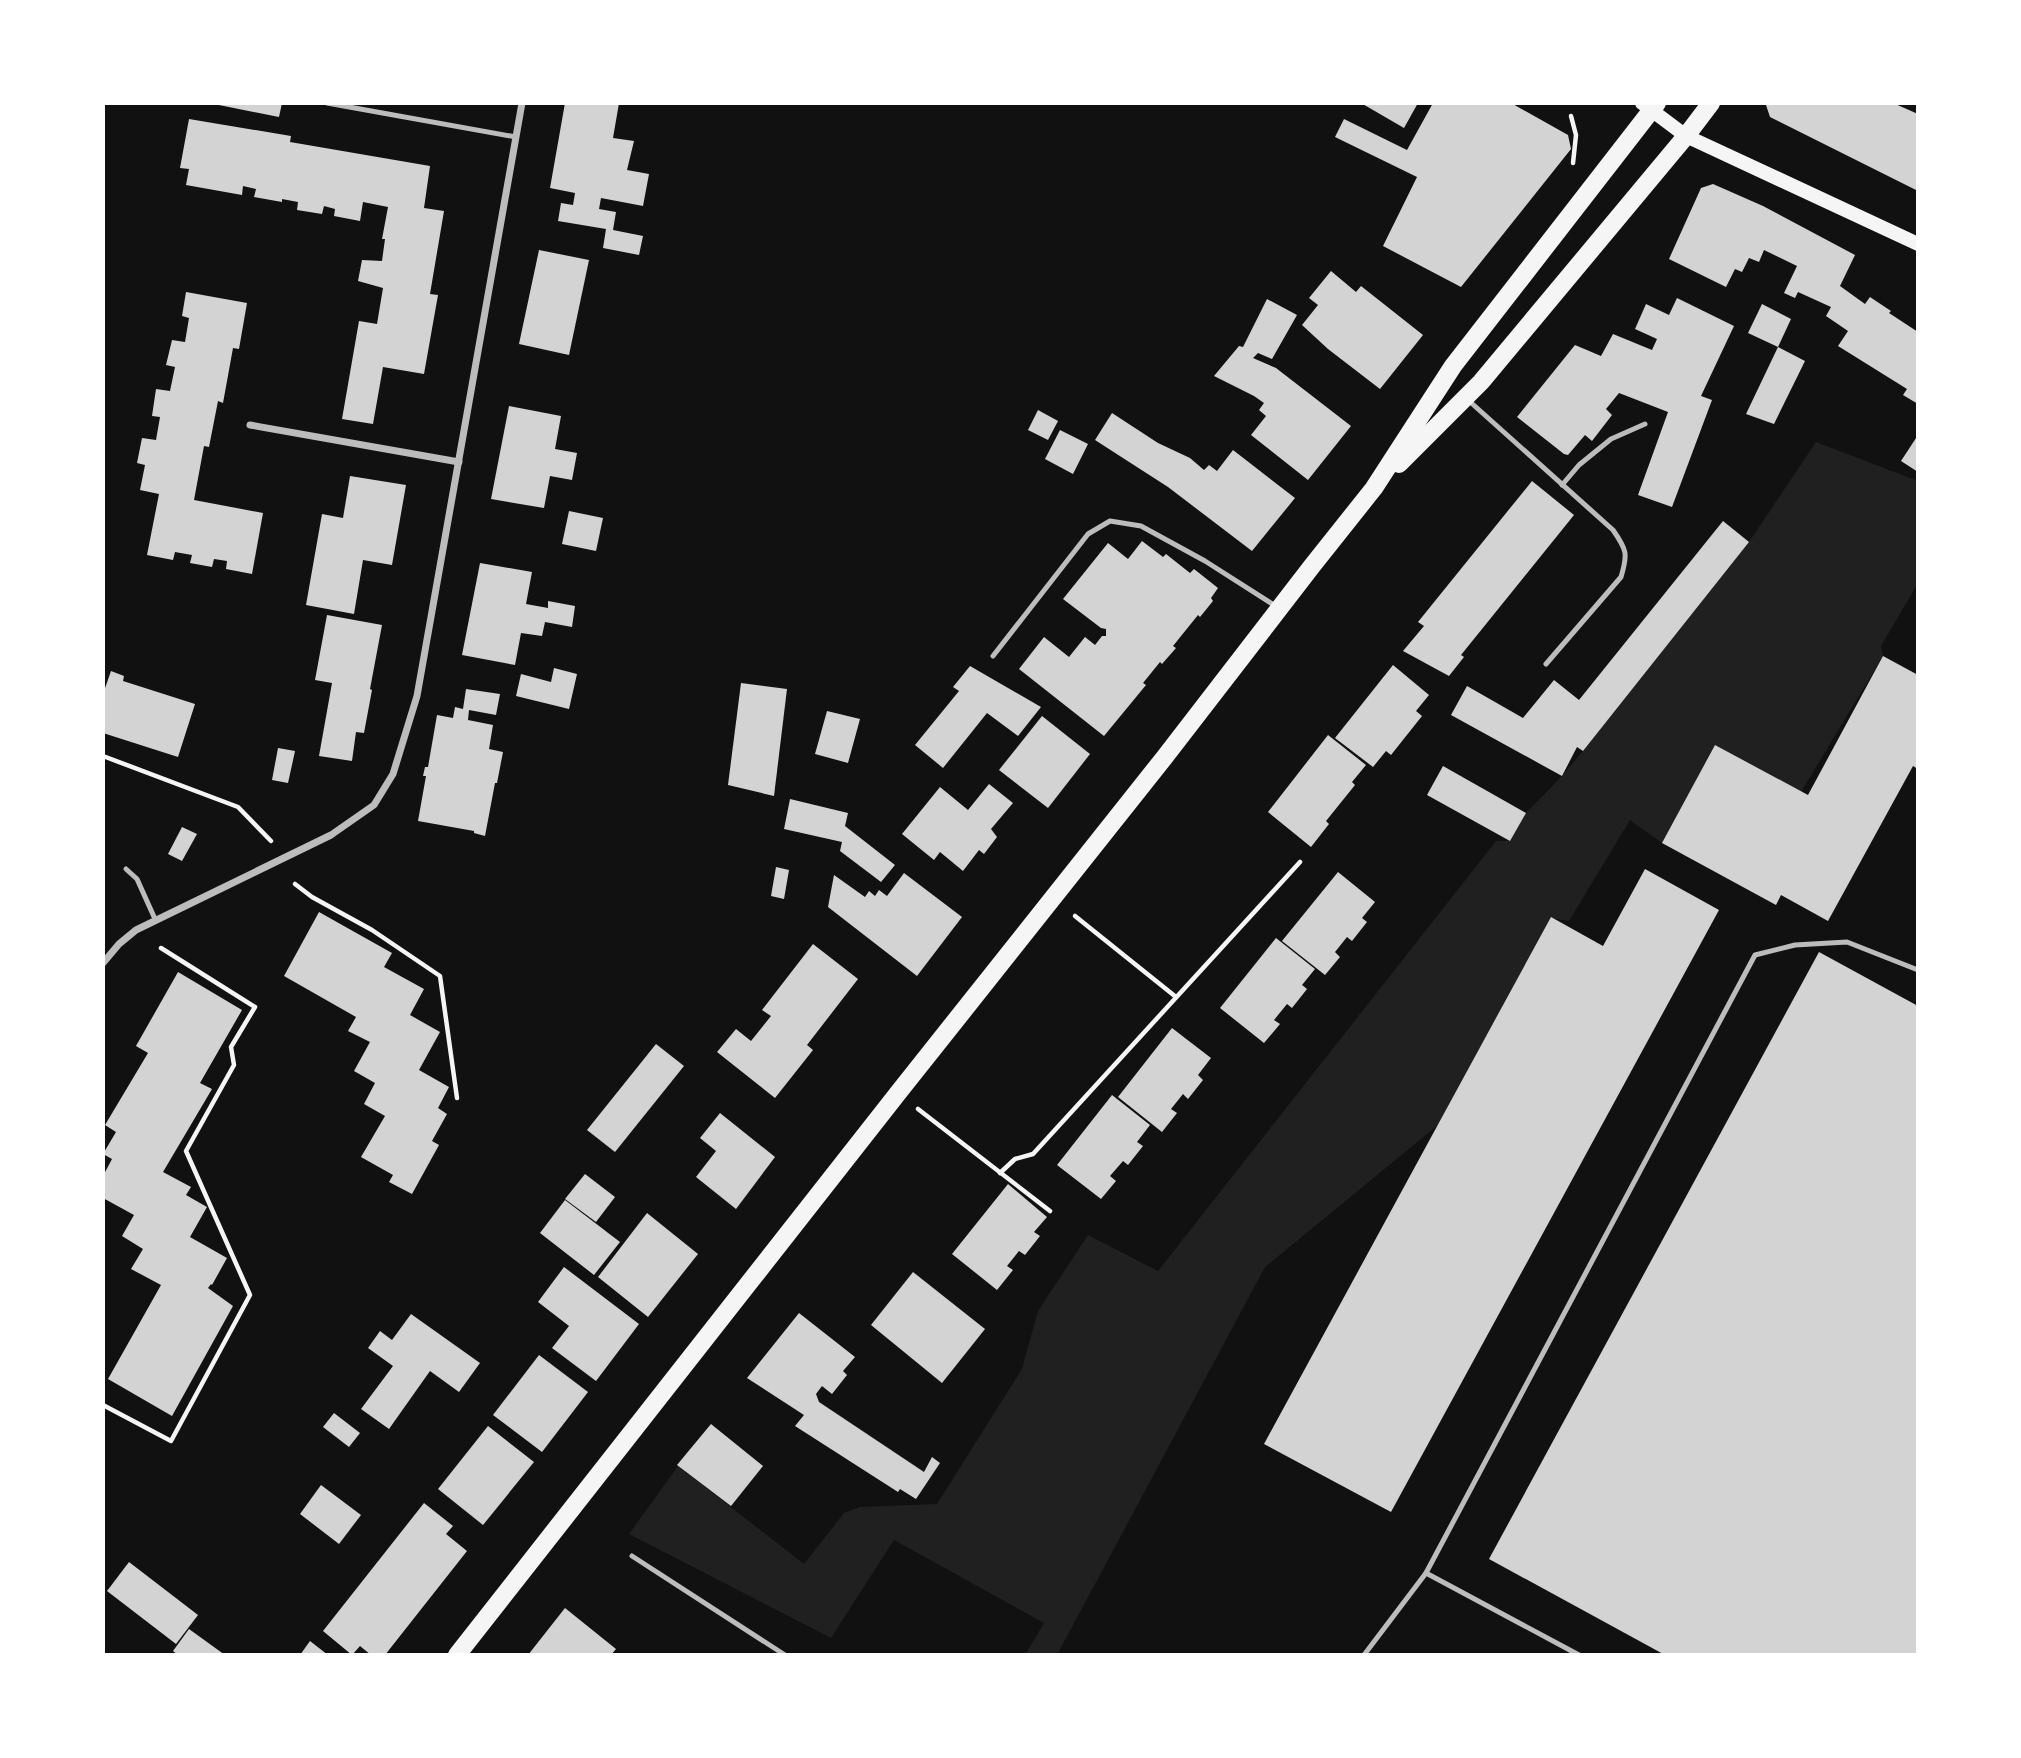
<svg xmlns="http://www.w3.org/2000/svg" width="2021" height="1758" viewBox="0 0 2021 1758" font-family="'Sofia Sans Condensed',sans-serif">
	<rect width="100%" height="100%" fill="#111"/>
	<polygon fill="#202020" points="1816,442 1918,481 1918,583 1881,646 1883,656 1801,792 1715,745 1662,843 1630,820 1569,921 1551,918 1438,1125 1265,1267 1057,1655 1025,1655 1044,1623 894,1540 831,1638 629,1534 678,1466 804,1564 844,1513 860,1507 937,1504 1022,1369 1038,1311 1088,1235 1158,1271 1496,841 1510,841 1526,813 1562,776 1583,751 1749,542"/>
	<g fill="#d3d3d3">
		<polygon points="209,103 282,103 279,117"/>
		<polygon points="565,103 619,103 613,138 634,141 627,170 649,174 643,206 601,198 599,209 616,212 613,230 643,236 639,255 603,248 606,229 558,221 561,203 573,205 575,193 550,188"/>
		<polygon points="1361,103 1418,103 1404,128"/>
		<polygon points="1433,103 1511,103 1568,135 1571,149 1461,287 1383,246 1417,177 1335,137 1344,119 1407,150"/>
		<polygon points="1768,103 1893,103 1918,114 1918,191 1770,117 1766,105"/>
		<polygon points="189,119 291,136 290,142 430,166 424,208 444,211 430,294 438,295 424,374 383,367 373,424 342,419 359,321 377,324 383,288 358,281 362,260 382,261 385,239 382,239 388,207 363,202 360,221 334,216 335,209 324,206 322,214 297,210 298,202 282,199 282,202 254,197 256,189 243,186 242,195 186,185 189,169 180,168"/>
		<polygon points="1713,184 1763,206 1855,255 1840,286 1865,304 1870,297 1891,311 1889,313 1918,332 1918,404 1903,395 1907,389 1838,346 1848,331 1826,316 1831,307 1798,292 1795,298 1784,293 1797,266 1764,250 1759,262 1749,258 1742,272 1735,269 1726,287 1669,259 1701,188"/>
		<polygon points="539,250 589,260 569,355 519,344"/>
		<polygon points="1331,271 1356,292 1361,286 1423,335 1380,389 1328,349 1302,325 1318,305 1309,298"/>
		<polygon points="186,292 247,303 239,349 233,348 223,403 218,401 209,447 204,446 194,500 263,513 252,574 226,569 227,561 214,559 212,567 190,563 192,555 175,552 173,560 147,555 159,494 140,490 145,465 137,463 142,438 156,440 160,417 152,416 156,389 170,391 175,367 166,365 172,340 185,342 189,318 182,316"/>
		<polygon points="1677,298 1734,326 1701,396 1712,400 1672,507 1638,495 1668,412 1619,393 1606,409 1612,415 1592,441 1585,435 1568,455 1564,454 1517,417 1575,345 1601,356 1613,334 1652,350 1657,339 1635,329 1646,304 1669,315"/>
		<polygon points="1267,299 1297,315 1272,359 1258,353 1253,358 1276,368 1351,426 1308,480 1251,435 1266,416 1259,410 1264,403 1254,396 1214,376 1239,346 1243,347"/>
		<polygon points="1762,304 1791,319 1778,347 1748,333"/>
		<polygon points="1778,347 1805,361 1774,424 1746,414"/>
		<polygon points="509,406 561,416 555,449 577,453 572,480 550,476 544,508 491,499"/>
		<polygon points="1038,410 1058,421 1048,440 1028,430"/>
		<polygon points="1112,413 1158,443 1190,458 1204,470 1209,465 1217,471 1233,450 1295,498 1252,551 1168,487 1095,440"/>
		<polygon points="1060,430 1088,444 1073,474 1045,459"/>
		<polygon points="1918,435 1918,472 1901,461"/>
		<polygon points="350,476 406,485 392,565 363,560 354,614 306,605 322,514 343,518"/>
		<polygon points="1532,481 1574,515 1461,655 1464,657 1449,676 1403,651 1424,626 1418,622"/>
		<polygon points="569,511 603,518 596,551 562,544"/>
		<polygon points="1723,521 1749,542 1583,751 1577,747 1562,776 1451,715 1467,686 1523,718 1554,680 1579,700"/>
		<polygon points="1142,541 1163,557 1166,554 1190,573 1194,569 1218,588 1211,598 1213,601 1200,617 1198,615 1173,646 1176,648 1162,664 1160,662 1143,683 1146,685 1104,736 1019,669 1044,637 1069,657 1085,637 1095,645 1102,636 1106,636 1106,629 1101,628 1063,599 1108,543 1128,559"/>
		<polygon points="480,563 532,572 526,604 548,608 548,601 575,606 572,627 545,622 542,636 521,633 515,665 462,655"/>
		<polygon points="327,615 382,625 370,689 372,690 364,733 356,732 352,761 319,756 332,683 315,680"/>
		<polygon points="1883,656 1918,675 1918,769 1913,766 1828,921 1781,895 1776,905 1662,843 1715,745 1808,795"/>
		<polygon points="1393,665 1429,695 1416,711 1422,716 1391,755 1386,751 1373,767 1335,738"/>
		<polygon points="970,666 1041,707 1018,736 987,713 943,768 915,745 959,691 953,687"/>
		<polygon points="554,668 577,674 569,709 516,696 521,674 551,682"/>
		<polygon points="111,671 124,676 123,681 195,704 178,757 103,733 103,694"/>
		<polygon points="741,683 787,689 774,796 728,785"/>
		<polygon points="466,689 500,694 496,715 469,710 468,720 493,725 489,749 503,752 497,783 495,783 485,836 474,833 474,831 418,821 426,776 423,776 425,767 428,767 437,715 453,718 455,707 463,709"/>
		<polygon points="827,711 860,719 848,763 815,754"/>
		<polygon points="1042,716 1090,754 1048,808 999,770"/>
		<polygon points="1328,735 1366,765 1352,782 1355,785 1326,821 1329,824 1311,847 1268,812"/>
		<polygon points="278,748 295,751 288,783 272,780"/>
		<polygon points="1443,766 1526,813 1510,841 1427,795"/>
		<polygon points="989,784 1013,803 991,829 997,837 984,854 979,850 963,871 940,852 934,860 902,834 940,787 968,810"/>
		<polygon points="790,799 848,813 845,826 895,865 881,882 840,851 842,842 784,829"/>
		<polygon points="182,827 197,834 182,861 168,854"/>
		<polygon points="776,867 789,870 784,899 771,896"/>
		<polygon points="1645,869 1719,910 1391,1512 1264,1444 1551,917 1603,946"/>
		<polygon points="1338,872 1375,902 1362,918 1367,922 1352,941 1347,937 1335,952 1340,957 1325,975 1282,941"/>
		<polygon points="904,873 962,917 917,976 828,907 834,875 865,897 869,891 875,896 879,890 887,896"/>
		<polygon points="319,912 392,953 384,967 424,989 410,1015 440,1032 419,1070 449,1087 438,1108 447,1114 432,1141 439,1145 412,1194 389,1182 393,1175 361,1157 385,1116 364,1104 375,1083 354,1071 370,1042 348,1031 356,1017 284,976"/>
		<polygon points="1276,938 1315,969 1302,985 1307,989 1292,1008 1287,1004 1274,1020 1280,1024 1264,1043 1220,1008"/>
		<polygon points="813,944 858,979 807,1045 813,1050 775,1098 717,1052 736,1029 751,1041 771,1016 762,1010"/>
		<polygon points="1819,952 1918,1006 1918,1655 1665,1655 1489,1559"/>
		<polygon points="178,972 242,1010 200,1083 212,1089 163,1172 191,1187 186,1195 207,1207 190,1237 227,1258 212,1285 211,1284 208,1288 233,1306 172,1416 108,1379 161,1285 131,1269 143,1249 122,1236 134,1215 103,1198 103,1176 112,1159 103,1154 116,1132 105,1125 148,1053 136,1046"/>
		<polygon points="1172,1028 1211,1058 1198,1075 1203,1080 1188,1099 1183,1094 1171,1109 1177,1113 1162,1132 1118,1097"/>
		<polygon points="656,1044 684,1066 615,1152 587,1130"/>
		<polygon points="1112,1095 1150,1125 1137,1142 1143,1146 1128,1165 1123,1161 1110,1176 1116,1181 1101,1199 1057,1165"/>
		<polygon points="720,1113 775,1157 736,1209 696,1177 716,1151 700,1138"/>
		<polygon points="585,1174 615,1197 596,1222 565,1199"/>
		<polygon points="1008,1184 1047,1217 1034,1232 1040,1236 1025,1255 1019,1251 1007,1266 1013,1270 997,1290 952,1254"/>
		<polygon points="565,1200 620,1242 594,1275 540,1233"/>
		<polygon points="647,1213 698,1254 648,1317 598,1277"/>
		<polygon points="564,1267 639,1324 596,1381 552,1348 569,1326 538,1302"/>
		<polygon points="913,1272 985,1329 942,1383 871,1325"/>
		<polygon points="799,1313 855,1357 843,1371 847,1375 832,1394 822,1386 816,1394 819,1402 924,1472 932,1457 940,1463 916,1499 900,1489 898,1492 795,1426 804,1415 747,1378"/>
		<polygon points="411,1314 480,1363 459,1392 430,1371 389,1429 361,1409 393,1366 368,1348 380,1331 392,1340"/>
		<polygon points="539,1355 588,1392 542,1452 493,1415"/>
		<polygon points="334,1413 360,1433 349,1447 323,1427"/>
		<polygon points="711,1424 763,1466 731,1506 677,1465"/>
		<polygon points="488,1426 534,1462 483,1525 438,1489"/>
		<polygon points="321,1485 361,1515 339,1544 300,1514"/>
		<polygon points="424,1503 453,1526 446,1534 467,1551 385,1655 371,1655 360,1646 352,1655 323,1631"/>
		<polygon points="129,1562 198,1615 176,1644 107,1591"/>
		<polygon points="565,1608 616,1649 611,1655 528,1655"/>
		<polygon points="189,1629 225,1655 178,1655 173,1651"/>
		<polygon points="310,1641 328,1655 300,1655"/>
	</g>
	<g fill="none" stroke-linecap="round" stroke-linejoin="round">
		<g stroke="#f5f5f5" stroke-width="4.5">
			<polyline points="1571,116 1576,135 1573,163"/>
			<polyline points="103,756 238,807 271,841"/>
			<polyline points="295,884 312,897 372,930 440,976 457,1098"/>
			<polyline points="1075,916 1176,997"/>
			<polyline points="918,1109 1050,1211"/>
			<polyline points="1000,1173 1015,1159 1033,1154 1300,862"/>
			<polyline points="103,1405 171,1441 250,1295 186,1151 234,1065 231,1047 255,1007 161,948"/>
		</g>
		<g stroke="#bcbcbc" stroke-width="5">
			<polyline points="327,103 516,137"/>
			<path d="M1468,400l145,130c14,20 15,24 8,47l-75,87"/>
			<polyline points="1562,485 1579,465 1611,439 1645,424"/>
			<polyline points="993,656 1088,534 1110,521 1141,526 1205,561 1277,607"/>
			<polyline points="126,869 137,879 155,919"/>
			<polyline points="632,1556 785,1655"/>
			<polyline points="1364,1655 1426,1573"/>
			<polyline points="1579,1655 1426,1573 1755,955 1795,945 1847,942 1918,970"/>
		</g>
		<g stroke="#bcbcbc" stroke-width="7">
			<polyline points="250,425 459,462"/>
			<polyline points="103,963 119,944 136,930 331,835 374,805 393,774 417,696 522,103"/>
		</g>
		<polyline stroke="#f5f5f5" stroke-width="14" points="1642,103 1686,136 1918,244"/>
		<g stroke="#f5f5f5" stroke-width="18">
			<polyline points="1399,464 1481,382 1686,136 1711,103"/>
			<polyline points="457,1655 898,1093 1164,758 1312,566 1374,488 1453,366 1657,103"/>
		</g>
	</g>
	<rect width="2021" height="1758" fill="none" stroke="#ffffff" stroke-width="210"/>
</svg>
